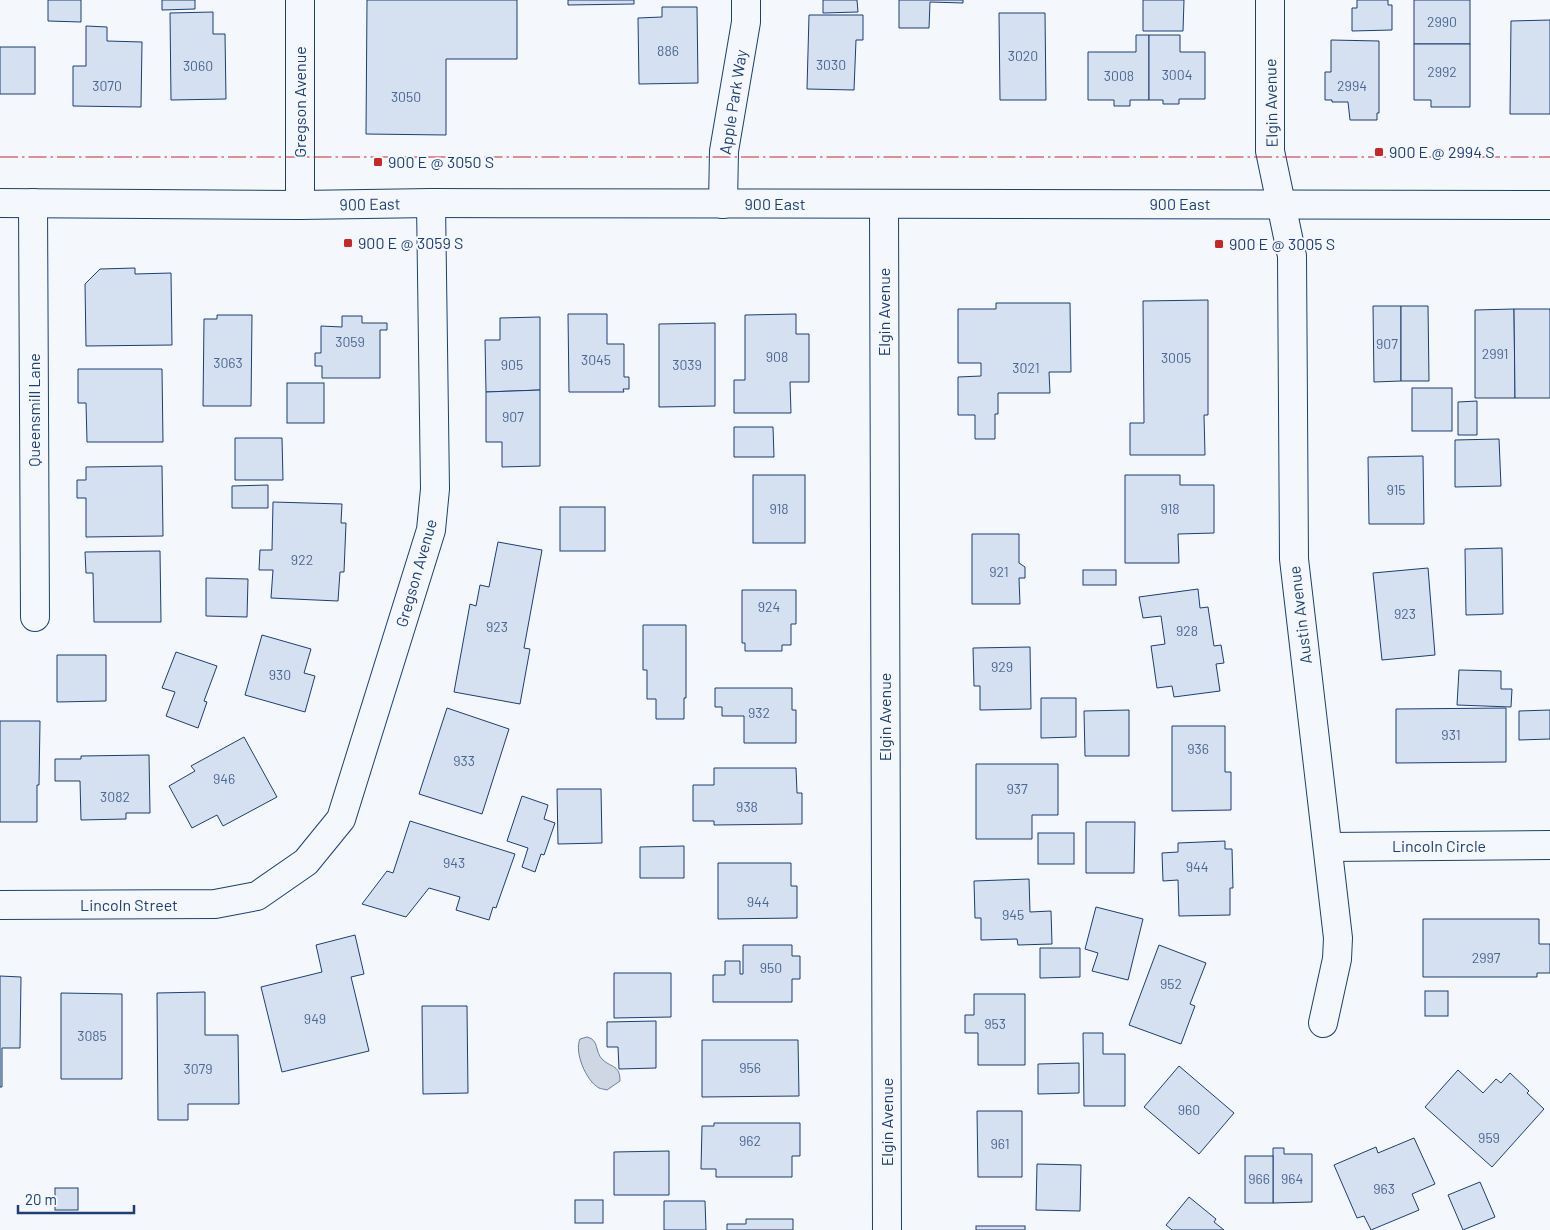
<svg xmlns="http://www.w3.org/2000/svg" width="1550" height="1230" viewBox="0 0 1550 1230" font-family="Barlow,sans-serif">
	<rect width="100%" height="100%" fill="#f4f7fb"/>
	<path fill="#cfd7e4" stroke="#687fa3" d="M587,1037c13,3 7,15 16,23 9,8 17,5 17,21l-13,9c-3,-1 -6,-1 -8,-2 -13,-7 -25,-36 -19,-49z"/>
	<g fill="#d5e0f0" stroke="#1d3f73">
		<polygon points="48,0 81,0 81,22 48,21"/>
		<polygon points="162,0 195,0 195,9 162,10"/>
		<polygon points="367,0 517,0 517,59 446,59 446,135 366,134"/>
		<polygon points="568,0 634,0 634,4 568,5"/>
		<polygon points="823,0 857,0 858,12 823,13"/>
		<polygon points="899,0 963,0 963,3 930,2 929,28 899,28"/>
		<polygon points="1143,0 1184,0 1183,31 1143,31"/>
		<polygon points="1357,0 1388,0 1388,5 1392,5 1392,30 1352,31 1352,8 1357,8"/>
		<rect x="1414" y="0" width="56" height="44"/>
		<polygon points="662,7 697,7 698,83 639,84 638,18 662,17"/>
		<polygon points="213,12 213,34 225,34 226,99 171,100 170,13"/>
		<polygon points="999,13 1045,13 1046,100 1000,100"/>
		<polygon points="809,15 863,15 863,40 856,40 854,90 807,89"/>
		<polygon points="1550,20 1550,114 1510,114 1511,21"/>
		<polygon points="86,26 107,27 107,41 142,42 141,107 73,106 73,66 86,66"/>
		<polygon points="1136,35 1149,35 1149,100 1130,100 1130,106 1114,106 1114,100 1088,100 1088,52 1136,52"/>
		<polygon points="1149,35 1180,35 1180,52 1205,52 1205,99 1179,99 1179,104 1163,104 1163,100 1149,100"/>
		<polygon points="1331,40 1379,41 1379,113 1377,113 1377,120 1350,120 1348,102 1332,102 1332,100 1325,100 1325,72 1331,72"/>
		<polygon points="1414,44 1470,44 1470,107 1431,107 1431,100 1414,100"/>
		<rect x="0" y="47" width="35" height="47"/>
		<polygon points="135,268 135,274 171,273 172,345 86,346 85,284 100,269"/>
		<polygon points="1208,300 1208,415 1204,415 1205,455 1130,455 1130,423 1144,423 1143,301"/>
		<polygon points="996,303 1070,303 1071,372 1049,372 1050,393 998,393 998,414 995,414 995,439 975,439 975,415 958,415 958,377 981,376 981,363 958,363 958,309 996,309"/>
		<polygon points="1373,306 1401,306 1401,381 1374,382"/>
		<polygon points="1401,306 1428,306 1429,381 1401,381"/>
		<polygon points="1514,309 1515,398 1475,398 1475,310"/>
		<polygon points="1514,309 1550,309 1550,398 1515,398"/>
		<polygon points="568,314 607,314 607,344 624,344 624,377 629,377 629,389 623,389 624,392 569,392"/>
		<polygon points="796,314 796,334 809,334 809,382 790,382 791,413 734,413 734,380 745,380 745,315"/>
		<polygon points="217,315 252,315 251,406 203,406 204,319 217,319"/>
		<polygon points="342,316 362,316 362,323 387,323 387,330 380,330 380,378 322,378 322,366 315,366 315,353 321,353 321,326 342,327"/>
		<polygon points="540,317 540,390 486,392 485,340 500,340 500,318"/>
		<polygon points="715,323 715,406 659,407 659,324"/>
		<polygon points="78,369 162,369 163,442 87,442 86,403 78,403"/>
		<rect x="287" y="383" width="37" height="40"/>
		<rect x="1412" y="388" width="40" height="43"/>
		<polygon points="540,390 540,466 502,467 502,442 486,442 486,392"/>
		<polygon points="1477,401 1477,435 1458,435 1458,402"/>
		<polygon points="734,427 773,427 774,457 734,457"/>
		<polygon points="235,438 282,438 283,480 235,480"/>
		<polygon points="1499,439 1501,486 1455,487 1455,440"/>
		<polygon points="1423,456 1424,524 1369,524 1368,457"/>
		<polygon points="162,466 163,536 86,537 86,498 77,498 77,480 86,480 86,467"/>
		<rect x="753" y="475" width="52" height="68"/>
		<polygon points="1125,475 1180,475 1180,485 1214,485 1214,533 1178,534 1179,563 1125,563"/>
		<polygon points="268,485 268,508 232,508 232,486"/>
		<polygon points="273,502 342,504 341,523 346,523 344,572 340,572 338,601 271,598 273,570 259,570 260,550 272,550"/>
		<rect x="560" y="507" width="45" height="44"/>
		<polygon points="972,534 1019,534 1019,563 1025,567 1025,578 1019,578 1020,604 972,604"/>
		<polygon points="498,542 542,550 524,648 530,649 520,704 454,692 470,604 476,606 480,585 489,587"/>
		<polygon points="1502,548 1503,614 1466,615 1465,549"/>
		<polygon points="160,551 161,622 94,622 93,573 86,573 85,552"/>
		<polygon points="1428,568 1435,655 1382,660 1373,573"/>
		<rect x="1083" y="570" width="33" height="15"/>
		<polygon points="206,578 248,579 247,617 206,616"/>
		<polygon points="1198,589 1200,608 1208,607 1214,646 1221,645 1224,663 1216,664 1220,691 1174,697 1172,686 1157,688 1151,646 1165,644 1161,616 1143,618 1139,597"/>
		<polygon points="742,590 796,590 796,624 791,624 791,645 782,645 782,651 745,651 745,643 742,643"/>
		<polygon points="643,625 686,625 686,698 684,698 684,719 656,719 656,699 647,699 647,670 643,670"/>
		<polygon points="262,635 311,649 304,673 315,676 305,712 245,695"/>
		<polygon points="1030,647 1031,709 980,710 980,686 974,686 973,648"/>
		<polygon points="176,652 217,666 204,701 207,702 198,728 166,716 175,692 162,688"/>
		<polygon points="57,655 106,655 106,701 57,702"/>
		<polygon points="1459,670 1501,671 1501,689 1512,689 1511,707 1457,705"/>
		<polygon points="715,688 792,688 792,710 796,710 796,743 744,743 744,716 722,716 722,707 715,707"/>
		<polygon points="1041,698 1076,698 1076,737 1041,738"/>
		<polygon points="447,708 509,729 482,814 419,794"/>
		<polygon points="1506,708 1506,762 1396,763 1396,709"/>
		<polygon points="1129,710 1129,756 1085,756 1084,711"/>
		<polygon points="1550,710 1550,739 1519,740 1519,711"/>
		<polygon points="0,721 40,721 39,785 37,785 37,822 0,822"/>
		<polygon points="1172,726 1225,726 1225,772 1231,772 1231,810 1172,811"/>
		<polygon points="244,737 277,797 223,826 217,815 192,828 169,786 195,771 191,766"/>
		<polygon points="149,755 150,813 126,813 126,819 81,820 80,781 55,781 55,759 81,759 81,756"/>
		<polygon points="976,764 1058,764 1058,815 1032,815 1032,839 976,839"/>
		<polygon points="714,768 796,768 797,793 802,793 802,824 714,825 714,821 693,821 693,785 714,785"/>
		<polygon points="557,789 601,789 602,843 558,844"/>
		<polygon points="522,796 548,805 544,819 555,823 544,855 541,854 535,872 522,867 528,848 507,841"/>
		<polygon points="410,821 515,854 496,908 493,907 489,920 456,910 460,897 429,888 406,917 362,904 387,871 393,873"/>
		<polygon points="1086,822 1135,822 1134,873 1086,873"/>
		<rect x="1038" y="833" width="36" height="31"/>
		<polygon points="1225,841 1225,849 1232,849 1233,888 1230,888 1230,915 1179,916 1178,880 1163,881 1162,853 1178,852 1178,843"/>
		<polygon points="684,846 684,878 640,878 640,847"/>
		<polygon points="718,863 791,863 791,886 797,886 797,918 718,919"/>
		<polygon points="1029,879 1030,912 1051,911 1052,944 1018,945 1017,939 981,940 981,918 975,918 974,881"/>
		<polygon points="1096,907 1143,919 1128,980 1092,971 1098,953 1085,949"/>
		<polygon points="1423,919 1539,919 1539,944 1550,944 1550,973 1537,973 1537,977 1423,977"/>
		<polygon points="355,935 364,974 351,977 369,1051 282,1072 261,987 322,972 316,945"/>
		<polygon points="743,945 792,945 792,956 800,956 800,979 792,979 792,1002 713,1002 713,975 725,975 725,961 740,961 740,974 743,974"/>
		<polygon points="1159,945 1206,963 1190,1004 1195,1006 1181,1044 1129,1025"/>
		<polygon points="1040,948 1080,948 1080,977 1040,978"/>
		<polygon points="614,973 671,973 671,1017 614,1018"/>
		<polygon points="0,976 21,977 20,1048 2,1048 2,1087 0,1087"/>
		<rect x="1425" y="991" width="23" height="25"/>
		<polygon points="205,992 205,1035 238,1035 239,1104 188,1104 188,1120 158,1120 157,993"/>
		<polygon points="61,993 122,994 122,1079 61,1079"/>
		<polygon points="974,994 1025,994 1025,1065 978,1065 978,1033 965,1033 965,1015 974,1015"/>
		<polygon points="422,1006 467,1006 468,1093 423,1094"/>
		<polygon points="656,1021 656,1068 619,1069 618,1047 607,1047 607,1022"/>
		<polygon points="1083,1033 1103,1033 1103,1054 1125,1054 1125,1106 1084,1106"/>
		<polygon points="702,1040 798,1040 799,1096 702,1097"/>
		<polygon points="1079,1063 1079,1093 1038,1094 1038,1064"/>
		<polygon points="1179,1066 1234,1113 1199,1154 1144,1107"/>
		<polygon points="1458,1070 1483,1093 1496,1079 1501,1083 1510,1073 1529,1091 1527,1093 1544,1109 1492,1167 1425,1107"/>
		<polygon points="977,1111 1022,1111 1022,1177 978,1177"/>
		<polygon points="714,1123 800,1123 800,1156 792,1156 792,1177 716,1177 716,1169 701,1169 702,1126 714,1126"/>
		<polygon points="1414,1138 1435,1184 1412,1194 1419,1210 1371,1230 1364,1216 1357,1218 1334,1165 1376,1147 1378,1153"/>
		<polygon points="1273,1148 1284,1148 1284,1154 1312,1154 1312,1202 1273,1203"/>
		<polygon points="669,1151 669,1195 614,1195 614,1152"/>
		<rect x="1245" y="1156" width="28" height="47"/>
		<polygon points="1037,1164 1081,1165 1080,1211 1036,1210"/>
		<polygon points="1480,1182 1495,1217 1463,1230 1448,1195"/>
		<rect x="55" y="1188" width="23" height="22"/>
		<polygon points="1189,1197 1216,1219 1214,1222 1224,1230 1172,1230 1166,1225"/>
		<rect x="575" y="1200" width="28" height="23"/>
		<polygon points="664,1201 705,1201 706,1230 664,1230"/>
		<polygon points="746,1219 793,1219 793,1230 727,1230 727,1224 746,1224"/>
		<rect x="976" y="1226" width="49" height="4"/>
	</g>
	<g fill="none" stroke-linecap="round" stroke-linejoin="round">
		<g stroke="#1d3f73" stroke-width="30">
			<g id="minor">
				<polyline points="300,0 300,205"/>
				<polyline points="1270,0 1270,151 1292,256 1294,559 1338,938 1337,959 1323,1023"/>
				<polyline points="33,203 35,617"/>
				<polyline points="723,204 724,151 746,22 746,0"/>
				<polyline points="884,204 887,1230"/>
				<polyline points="1328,847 1550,845"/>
				<polyline points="0,905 215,904 257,896 306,862 341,819 431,530 435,489 431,203"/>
			</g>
		</g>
		<g stroke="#1d3f73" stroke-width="30">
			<polyline id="tertiary" points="0,203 300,205 431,203 1550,205"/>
		</g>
		<use href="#minor" stroke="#f4f7fb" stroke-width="28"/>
		<use href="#tertiary" stroke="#f4f7fb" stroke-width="28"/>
		<polyline stroke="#c62828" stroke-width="1" stroke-dasharray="18 4 2.5 4" stroke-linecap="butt" points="0,157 1550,157"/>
	</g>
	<g fill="#c62828" stroke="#f4f7fb" stroke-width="2">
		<rect x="1374" y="147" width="10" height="10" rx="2.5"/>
		<rect x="373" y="157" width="10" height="10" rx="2.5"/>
		<rect x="343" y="238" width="10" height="10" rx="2.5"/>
		<rect x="1214" y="239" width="10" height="10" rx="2.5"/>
	</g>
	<g text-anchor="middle" stroke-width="4" stroke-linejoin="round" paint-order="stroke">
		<g font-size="14" fill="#4b6792">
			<text x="1442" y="27">2990</text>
			<text x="668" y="56">886</text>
			<text x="1023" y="61">3020</text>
			<text x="831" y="70">3030</text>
			<text x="198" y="71">3060</text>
			<text x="1442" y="77">2992</text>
			<text x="1177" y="80">3004</text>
			<text x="1119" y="81">3008</text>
			<text x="107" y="91">3070</text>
			<text x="1352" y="91">2994</text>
			<text x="406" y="102">3050</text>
			<text x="350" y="347">3059</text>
			<text x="1387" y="349">907</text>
			<text x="1495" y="359">2991</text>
			<text x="777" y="362">908</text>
			<text x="1176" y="363">3005</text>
			<text x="596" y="365">3045</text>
			<text x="228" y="368">3063</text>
			<text x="512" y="370">905</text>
			<text x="687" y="370">3039</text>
			<text x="1026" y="373">3021</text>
			<text x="513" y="422">907</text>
			<text x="1396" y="495">915</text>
			<text x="779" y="514">918</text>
			<text x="1170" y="514">918</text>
			<text x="302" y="565">922</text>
			<text x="999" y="577">921</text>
			<text x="769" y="612">924</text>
			<text x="1405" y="619">923</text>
			<text x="497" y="632">923</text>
			<text x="1187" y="636">928</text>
			<text x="1002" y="672">929</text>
			<text x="280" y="680">930</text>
			<text x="759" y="718">932</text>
			<text x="1451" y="740">931</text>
			<text x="1198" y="754">936</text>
			<text x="464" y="766">933</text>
			<text x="224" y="784">946</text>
			<text x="1017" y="794">937</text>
			<text x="115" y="802">3082</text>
			<text x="747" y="812">938</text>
			<text x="454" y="868">943</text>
			<text x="1197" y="872">944</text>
			<text x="758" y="907">944</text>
			<text x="1013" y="920">945</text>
			<text x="1486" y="963">2997</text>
			<text x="771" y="973">950</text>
			<text x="1171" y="989">952</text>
			<text x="315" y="1024">949</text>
			<text x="995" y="1029">953</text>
			<text x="92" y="1041">3085</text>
			<text x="750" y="1073">956</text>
			<text x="198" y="1074">3079</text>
			<text x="1189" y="1115">960</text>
			<text x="1489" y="1143">959</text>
			<text x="750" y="1146">962</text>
			<text x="1000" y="1149">961</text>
			<text x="1259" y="1184">966</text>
			<text x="1292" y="1184">964</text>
			<text x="1384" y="1194">963</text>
		</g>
		<g font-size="16" fill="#1d3f73" stroke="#f4f7fb">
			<text transform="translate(300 102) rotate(-90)" y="6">Gregson Avenue</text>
			<text transform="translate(733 102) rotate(-81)" y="6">Apple Park Way</text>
			<text transform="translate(1271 103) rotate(-91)" y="6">Elgin Avenue</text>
			<text transform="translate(370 204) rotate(-1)" y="6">900 East</text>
			<text x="775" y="210">900 East</text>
			<text x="1180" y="210">900 East</text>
			<text transform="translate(884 312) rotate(-90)" y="6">Elgin Avenue</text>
			<text transform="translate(34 410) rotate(-90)" y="6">Queensmill Lane</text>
			<text transform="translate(416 573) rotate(-74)" y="6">Gregson Avenue</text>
			<text transform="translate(1300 615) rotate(-97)" y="6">Austin Avenue</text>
			<text transform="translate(885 717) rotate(-90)" y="6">Elgin Avenue</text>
			<text x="1439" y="852">Lincoln Circle</text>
			<text x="129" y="911">Lincoln Street</text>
			<text transform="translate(887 1122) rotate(-90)" y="6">Elgin Avenue</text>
		</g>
		<g font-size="16" fill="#1d3f73" stroke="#f4f7fb" text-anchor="start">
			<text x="1389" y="158">900 E @ 2994 S</text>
			<text x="388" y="168">900 E @ 3050 S</text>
			<text x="358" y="249">900 E @ 3059 S</text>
			<text x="1229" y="250">900 E @ 3005 S</text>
		</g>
	</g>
	<path d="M18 1205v8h116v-8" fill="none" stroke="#1d3f73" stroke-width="2.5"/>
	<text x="25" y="1205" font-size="15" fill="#1d3f73" stroke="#f4f7fb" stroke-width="4" paint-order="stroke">20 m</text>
</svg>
